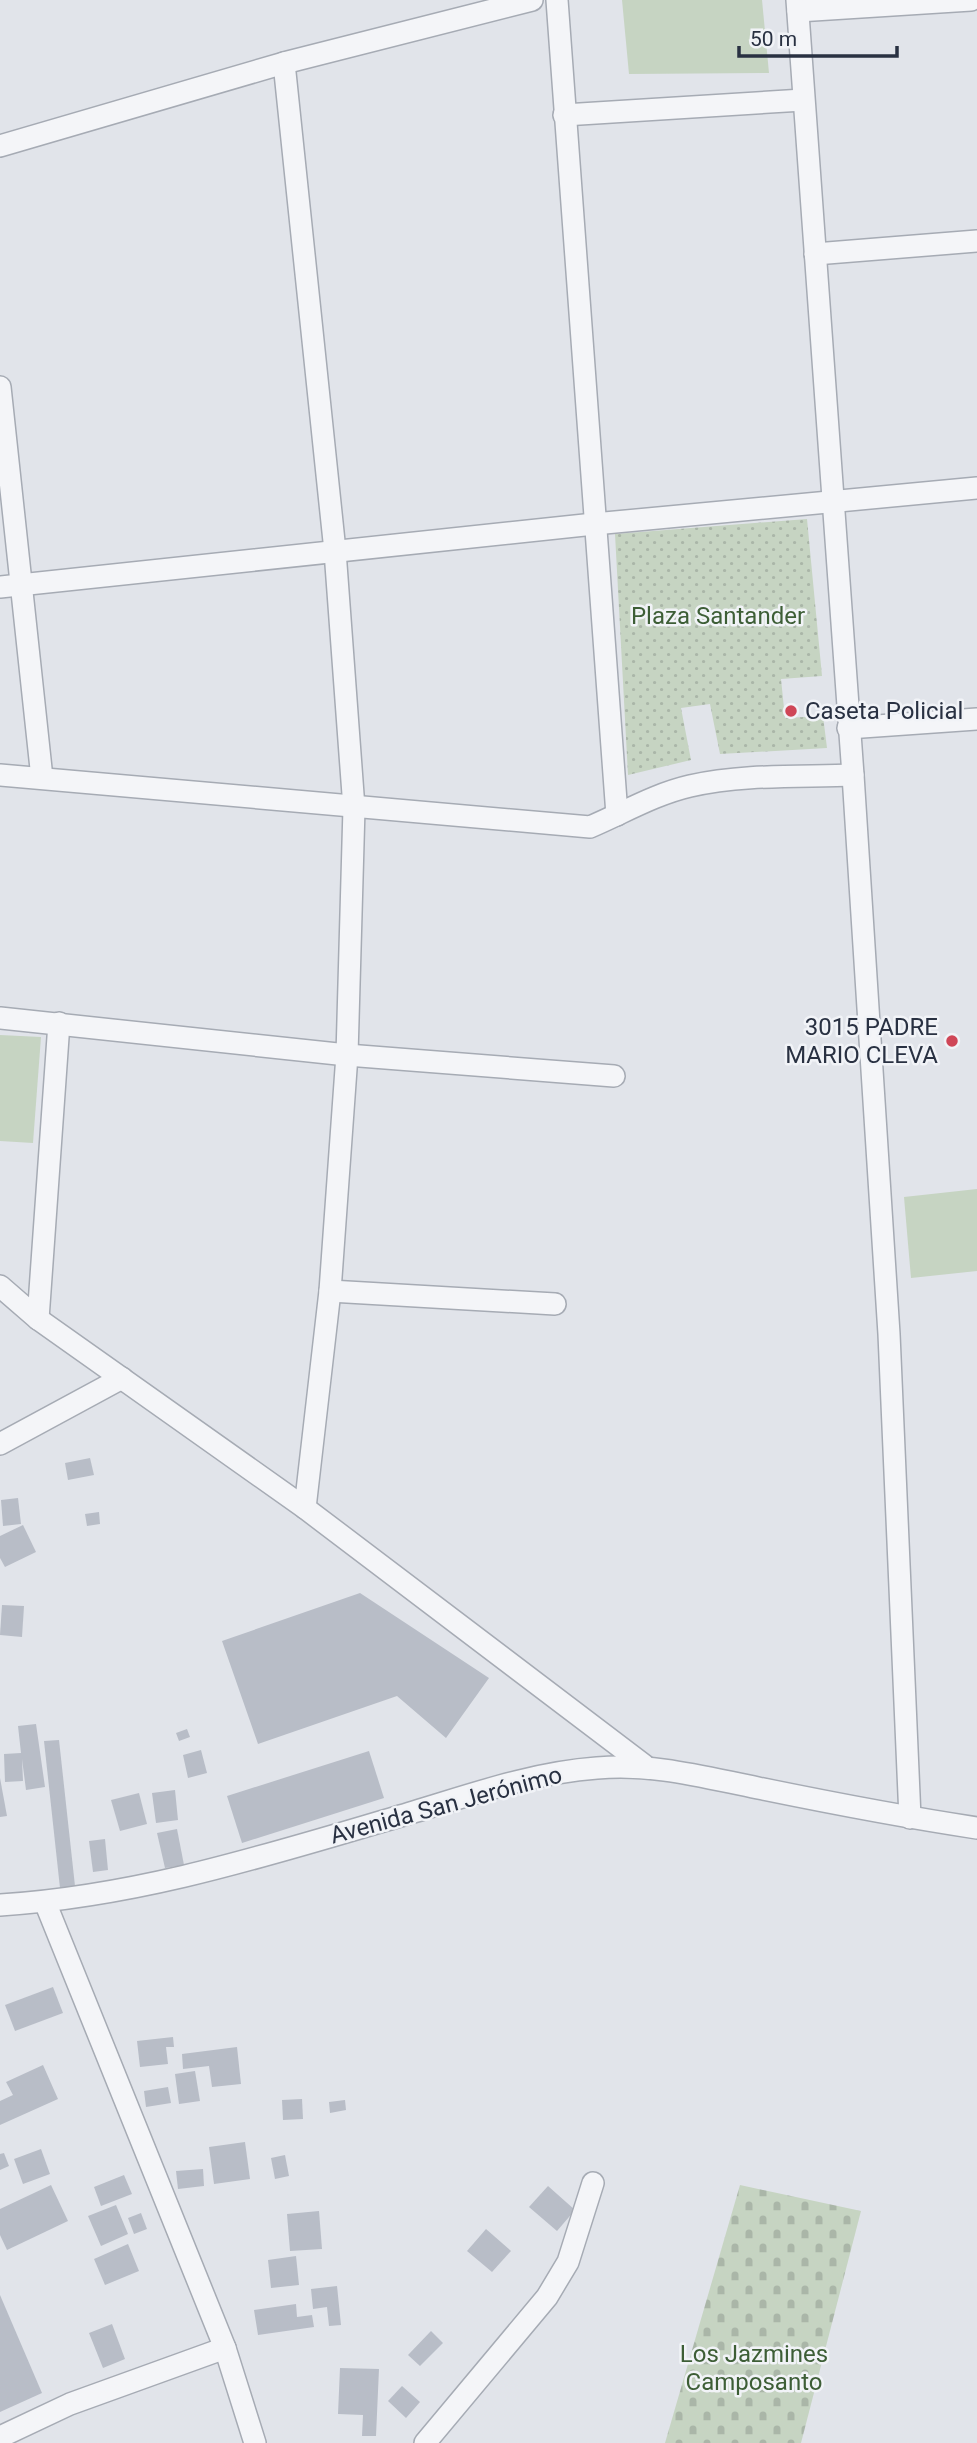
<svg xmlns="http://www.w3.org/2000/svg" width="977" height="2443" viewBox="0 0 977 2443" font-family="Roboto,sans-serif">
	<defs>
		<pattern id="cemetery-stones" width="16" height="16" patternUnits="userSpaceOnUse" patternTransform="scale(1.75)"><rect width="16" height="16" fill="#c6d4c2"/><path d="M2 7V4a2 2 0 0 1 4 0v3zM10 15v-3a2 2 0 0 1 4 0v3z" fill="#aab6a8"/></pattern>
		<pattern id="park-dots" width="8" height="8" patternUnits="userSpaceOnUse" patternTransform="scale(1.75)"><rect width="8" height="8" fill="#c6d4c2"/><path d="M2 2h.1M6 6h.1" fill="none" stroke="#aab6a8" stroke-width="1.8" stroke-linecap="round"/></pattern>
	</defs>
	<rect width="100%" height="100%" fill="#e1e4ea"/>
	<g fill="#c6d4c2">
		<polygon points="622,0 762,0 769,73 629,74"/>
		<polygon points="0,1035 41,1037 33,1143 0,1141"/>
		<polygon points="977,1189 977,1271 911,1278 904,1197"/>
	</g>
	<polygon fill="url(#cemetery-stones)" points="740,2185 861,2211 801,2443 665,2443"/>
	<polygon fill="url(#park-dots)" points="807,519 822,676 781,679 785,718 823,716 827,748 720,754 710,704 681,708 691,760 628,775 615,534"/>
	<g fill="#b8bdc7">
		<polygon points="90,1458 94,1475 68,1480 65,1463"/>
		<polygon points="18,1498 21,1524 3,1526 1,1500"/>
		<polygon points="99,1512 100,1524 87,1526 85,1514"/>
		<polygon points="23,1525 36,1552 5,1567 0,1558 0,1536"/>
		<polygon points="360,1593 489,1678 446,1738 397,1696 258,1744 222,1641"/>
		<polygon points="2,1605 24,1606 22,1637 0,1635"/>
		<polygon points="36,1724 45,1787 26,1790 22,1759 23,1781 5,1782 4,1754 21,1753 18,1726"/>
		<polygon points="187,1729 190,1737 179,1741 176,1733"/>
		<polygon points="59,1740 75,1886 60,1888 44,1741"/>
		<polygon points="201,1750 207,1773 188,1778 183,1755"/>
		<polygon points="369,1751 384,1798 242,1843 227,1796"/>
		<polygon points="0,1778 7,1816 0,1817"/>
		<polygon points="175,1790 178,1820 156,1823 152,1793"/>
		<polygon points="139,1793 147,1824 120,1831 111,1800"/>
		<polygon points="177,1829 184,1865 165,1868 157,1833"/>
		<polygon points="105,1839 108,1870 93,1872 89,1841"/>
		<polygon points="53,1987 63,2013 15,2031 5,2005"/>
		<polygon points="173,2037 174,2047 166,2047 168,2064 140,2067 137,2041"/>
		<polygon points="237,2047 241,2084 212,2087 209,2066 183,2069 182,2054"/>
		<polygon points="43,2065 58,2099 0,2125 0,2101 13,2095 6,2082"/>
		<polygon points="195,2071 200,2101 179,2104 175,2074"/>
		<polygon points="168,2087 171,2103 146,2107 144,2091"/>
		<polygon points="302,2099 303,2119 283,2120 282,2100"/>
		<polygon points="345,2100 346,2110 330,2113 329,2102"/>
		<polygon points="245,2142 250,2179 214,2184 209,2147"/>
		<polygon points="41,2149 50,2174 23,2184 14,2159"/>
		<polygon points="4,2153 9,2166 0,2170 0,2154"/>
		<polygon points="285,2155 289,2176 275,2179 271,2158"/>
		<polygon points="203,2169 204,2186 178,2189 176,2171"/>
		<polygon points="124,2175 132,2194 101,2206 94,2187"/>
		<polygon points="51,2185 68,2221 7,2250 0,2235 0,2209"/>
		<polygon points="548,2186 575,2210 557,2231 529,2207"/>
		<polygon points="116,2205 128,2234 101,2246 88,2216"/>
		<polygon points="319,2211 322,2249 290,2251 287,2214"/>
		<polygon points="141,2213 147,2229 134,2234 128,2218"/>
		<polygon points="486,2229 511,2251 492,2272 467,2251"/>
		<polygon points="128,2244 139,2271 105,2285 94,2259"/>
		<polygon points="296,2256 299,2285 271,2288 268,2260"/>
		<polygon points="337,2286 341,2325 329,2326 327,2307 313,2309 311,2289"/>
		<polygon points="0,2295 42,2393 0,2412"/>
		<polygon points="296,2304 297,2317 312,2315 314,2327 258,2335 254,2310"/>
		<polygon points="112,2324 125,2359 103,2368 89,2333"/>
		<polygon points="431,2331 443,2343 420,2366 408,2355"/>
		<polygon points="340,2368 379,2369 376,2436 362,2436 363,2415 338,2414"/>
		<polygon points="402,2386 420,2402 406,2418 388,2401"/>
	</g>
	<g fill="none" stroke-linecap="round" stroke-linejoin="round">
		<g stroke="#a6abb4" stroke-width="24">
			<g id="minor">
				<polyline points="557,0 617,815"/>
				<polyline points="797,0 853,775 889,1334 910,1818"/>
				<polyline points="798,11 971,0"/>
				<polyline points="284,63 335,551 354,808 347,1055 330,1291 305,1508"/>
				<polyline points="564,115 803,100"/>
				<polyline points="0,146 284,63 532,0"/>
				<polyline points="815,254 977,241"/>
				<polyline points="0,387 42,778"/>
				<polyline points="0,587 594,524 977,488"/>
				<polyline points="848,728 977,719"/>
				<path d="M0,775l590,52c33,-14 65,-33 100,-41 53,-12 109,-9 163,-11"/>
				<polyline points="0,1018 347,1055 614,1076"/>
				<polyline points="0,1286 38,1319 305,1508 644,1765"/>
				<polyline points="330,1291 555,1304"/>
				<polyline points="38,1319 59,1023"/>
				<polyline points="0,1444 122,1378"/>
				<polyline points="45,1902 225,2348"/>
				<path d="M0,1905c139,-9 264,-49 397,-88 65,-19 131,-44 200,-49 56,-5 106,9 161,20 73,15 146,29 219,40"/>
				<polyline points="0,2437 70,2404 225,2348 255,2443"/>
				<polyline points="425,2443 547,2297 568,2262 593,2183"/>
			</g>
		</g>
		<use href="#minor" stroke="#f4f5f8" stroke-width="21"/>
	</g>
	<g fill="#cf4657" stroke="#f1f3f7" stroke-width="2.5">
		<circle cx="791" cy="711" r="7"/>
		<circle cx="952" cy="1041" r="7"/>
	</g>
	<g text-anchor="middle" stroke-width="5" stroke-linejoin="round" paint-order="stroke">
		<g font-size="24" fill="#3d5e36" stroke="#f1f3f7">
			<text x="718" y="624">Plaza Santander</text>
			<text x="754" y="2362">Los Jazmines<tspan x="754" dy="28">Camposanto</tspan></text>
		</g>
		<g font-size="24" fill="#293142" stroke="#f1f3f7" text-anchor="start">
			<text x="805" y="719">Caseta Policial</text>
			<text x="938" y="1035" text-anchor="end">3015 PADRE<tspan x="938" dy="28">MARIO CLEVA</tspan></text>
		</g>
		<g font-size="24" fill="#293142" stroke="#f1f3f7">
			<text transform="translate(446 1805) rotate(-15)" y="8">Avenida San Jerónimo</text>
		</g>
	</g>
	<path d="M739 46v10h158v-10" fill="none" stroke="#293142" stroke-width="3.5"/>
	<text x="750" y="46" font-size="21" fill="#293142" stroke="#f1f3f7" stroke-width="5" paint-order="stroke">50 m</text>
</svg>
